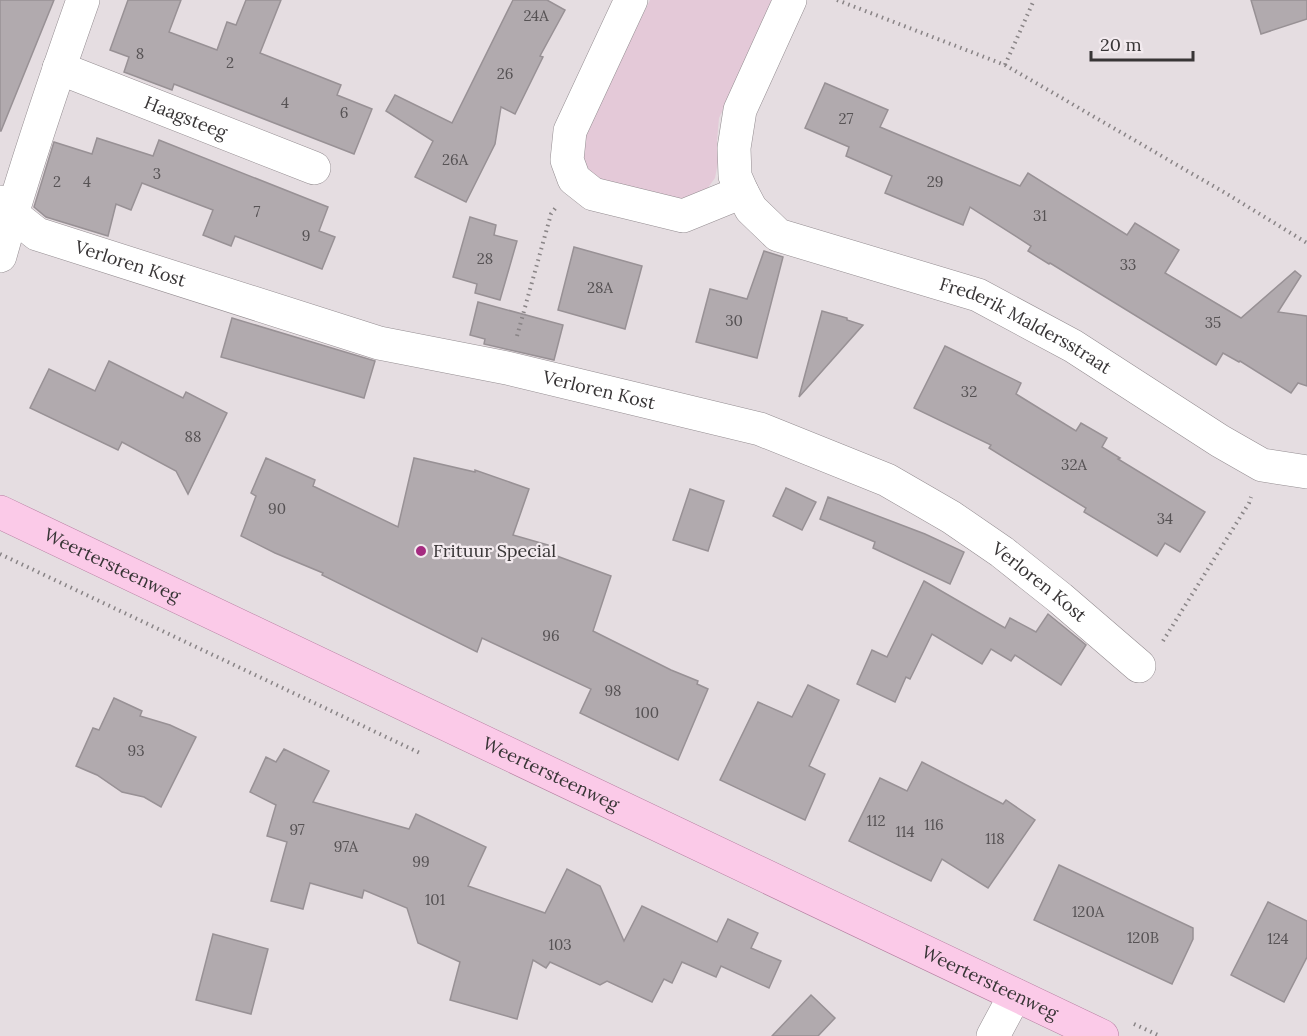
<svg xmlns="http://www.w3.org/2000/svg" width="1307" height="1036" viewBox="0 0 1307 1036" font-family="Lora,serif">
	<rect width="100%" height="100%" fill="#e5dde1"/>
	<polygon fill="#e4c9d8" points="650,0 775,0 719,118 717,141 718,162 715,178 704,193 684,200 601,180 583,165 583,148 587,129"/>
	<g fill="#b1aaae" stroke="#989195" stroke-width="1.5">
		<polygon points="0,0 54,0 1,131 0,131"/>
		<polygon points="128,0 181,0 169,32 217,50 227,22 236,25 246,0 281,0 260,53 341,85 337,95 372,109 354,154 174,84 172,90 124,72 129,57 110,50"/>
		<polygon points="513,0 547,0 565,10 540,56 543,57 515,114 501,107 495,144 466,202 415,177 433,141 386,111 395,95 452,123"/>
		<polygon points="1251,0 1307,0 1307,19 1261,34"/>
		<polygon points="825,83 888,110 880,127 1020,186 1028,173 1127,235 1135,223 1179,250 1165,273 1241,318 1295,271 1301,276 1278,312 1307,316 1307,386 1298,383 1291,393 1240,361 1239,362 1223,353 1216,365 1050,263 1049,264 1028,251 1031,246 970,207 963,225 885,193 892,176 846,156 849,147 805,128"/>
		<polygon points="97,138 153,156 159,140 328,207 319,231 335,237 322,269 235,236 231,246 203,235 213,210 142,183 131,210 116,204 108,236 46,217 34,207 54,142 92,154"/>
		<polygon points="470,217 496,225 494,235 517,241 500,300 475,293 477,284 453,277"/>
		<polygon points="574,247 642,266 625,329 558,310"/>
		<polygon points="764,251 783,257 757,358 696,342 710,289 747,299"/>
		<polygon points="478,302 563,325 554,360 484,344 485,339 470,335"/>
		<polygon points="822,311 847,318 847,320 863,325 799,397"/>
		<polygon points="232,318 375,361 364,398 221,357"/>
		<polygon points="945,346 1021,383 1016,394 1076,431 1081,423 1107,438 1102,447 1120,458 1118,459 1205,512 1180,552 1165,543 1157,556 1084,512 1086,508 989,448 991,445 914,408"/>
		<polygon points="109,361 183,398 186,392 227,413 188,494 176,471 122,442 118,450 30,408 49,369 95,391"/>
		<polygon points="266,458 315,480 313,486 398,527 414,458 475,472 475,470 529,489 513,535 548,545 546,552 611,576 593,631 671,670 698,681 697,684 708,689 678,760 580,713 591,689 482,638 477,652 322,575 323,573 275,553 241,536 256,496 251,493"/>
		<polygon points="786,488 816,502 802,530 773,516"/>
		<polygon points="690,489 724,501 708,551 673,540"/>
		<polygon points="828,497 925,534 964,552 950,584 873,548 875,542 820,519"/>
		<polygon points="924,581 1005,628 1010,618 1036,632 1048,614 1086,645 1061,685 1015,655 1011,661 991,649 982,664 932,634 910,679 906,677 895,702 857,684 872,650 887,657"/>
		<polygon points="808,685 839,700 809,766 825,774 805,820 720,780 758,702 792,717"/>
		<polygon points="114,698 142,711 140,716 170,725 196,737 161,807 144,797 122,792 97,775 76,766 93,728 99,730"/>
		<polygon points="284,749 329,771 313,802 409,829 416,814 486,847 468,886 545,913 567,869 600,886 624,941 642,906 717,942 728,919 758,933 751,948 781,961 769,988 721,966 716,977 682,962 672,983 664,979 652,1002 607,981 600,985 550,962 546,968 533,960 517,1019 450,1000 460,962 418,943 407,908 364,890 362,898 310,883 303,909 271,901 287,842 267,836 276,805 250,792 266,757 276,762"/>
		<polygon points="922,762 1003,804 1006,800 1035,820 988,888 942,859 931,881 849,841 880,778 907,791"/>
		<polygon points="1059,865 1193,928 1193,939 1172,984 1034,920"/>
		<polygon points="1268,902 1307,921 1307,957 1284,1002 1231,975"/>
		<polygon points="213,934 268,949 251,1014 196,1000"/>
		<polygon points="811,995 835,1018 818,1036 772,1036"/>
	</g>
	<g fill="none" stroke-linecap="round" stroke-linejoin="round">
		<g stroke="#948d91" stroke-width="34">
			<g id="minor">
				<polyline points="631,0 570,131 567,160 574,179 593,194 683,216 742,192"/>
				<path id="s1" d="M790,0l-50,110 -6,38 1,28 7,16 9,17 27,26 200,60 95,51 147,95 42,24 45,7"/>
				<path id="s2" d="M59,68l255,100"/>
				<path id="s3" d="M0,202l12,12 25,20 342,109 128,25 253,61 127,51 64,37 51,35 58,46 79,68"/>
				<path d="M0,256c24,-86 53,-171 83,-256"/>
				<polyline points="993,1036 1015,995"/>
			</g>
		</g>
		<g stroke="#b57ea0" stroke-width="34">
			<g id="major">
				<path id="s4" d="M0,512l1102,524"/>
			</g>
		</g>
		<g stroke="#898486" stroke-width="4" stroke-dasharray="1.5 4.5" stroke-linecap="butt">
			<polyline points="837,0 1005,65 1227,194 1307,243"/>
			<polyline points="1005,65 1034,0"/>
			<polyline points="517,336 551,214 557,206"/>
			<polyline points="0,554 422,754"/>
			<polyline points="1163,641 1249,503 1251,497"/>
			<polyline points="1134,1024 1160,1036"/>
		</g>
		<use href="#minor" stroke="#fff" stroke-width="33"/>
		<use href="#major" stroke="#fbcae8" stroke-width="33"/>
	</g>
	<circle fill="#a52b80" stroke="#f2eaee" stroke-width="2" cx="421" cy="551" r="6"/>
	<g text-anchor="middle" stroke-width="4.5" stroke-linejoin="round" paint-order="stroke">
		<g font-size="15" fill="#565254">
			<text x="536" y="21">24A</text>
			<text x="140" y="59">8</text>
			<text x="230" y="68">2</text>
			<text x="505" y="79">26</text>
			<text x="285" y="108">4</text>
			<text x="344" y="118">6</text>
			<text x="846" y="124">27</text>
			<text x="455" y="165">26A</text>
			<text x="157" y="179">3</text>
			<text x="57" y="187">2</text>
			<text x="87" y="187">4</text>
			<text x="935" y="187">29</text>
			<text x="257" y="217">7</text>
			<text x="1040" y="221">31</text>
			<text x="306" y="241">9</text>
			<text x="485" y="264">28</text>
			<text x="1128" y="270">33</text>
			<text x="600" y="293">28A</text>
			<text x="734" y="326">30</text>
			<text x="1213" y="328">35</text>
			<text x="969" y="397">32</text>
			<text x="193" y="442">88</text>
			<text x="1074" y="470">32A</text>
			<text x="277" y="514">90</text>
			<text x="1165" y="524">34</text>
			<text x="551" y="641">96</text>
			<text x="613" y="696">98</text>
			<text x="647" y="718">100</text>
			<text x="136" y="756">93</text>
			<text x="876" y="826">112</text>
			<text x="934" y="830">116</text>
			<text x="297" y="835">97</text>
			<text x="905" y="837">114</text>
			<text x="995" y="844">118</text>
			<text x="346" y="852">97A</text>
			<text x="421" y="867">99</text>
			<text x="435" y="905">101</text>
			<text x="1088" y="917">120A</text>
			<text x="1143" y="943">120B</text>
			<text x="1278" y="944">124</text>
			<text x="560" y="950">103</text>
		</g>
		<g font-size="18" fill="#383536" stroke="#f2eaee">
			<text dy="6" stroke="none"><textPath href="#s2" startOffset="136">Haagsteeg</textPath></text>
			<text dy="6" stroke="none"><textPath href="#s3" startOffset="147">Verloren Kost</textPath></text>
			<text dy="6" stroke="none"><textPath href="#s1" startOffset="526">Frederik Maldersstraat</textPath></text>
			<text dy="6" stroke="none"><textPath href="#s3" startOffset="633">Verloren Kost</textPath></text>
			<text dy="6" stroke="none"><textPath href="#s4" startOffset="124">Weertersteenweg</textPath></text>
			<text dy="6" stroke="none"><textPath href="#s3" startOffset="1119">Verloren Kost</textPath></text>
			<text dy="6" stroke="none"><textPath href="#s4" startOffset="610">Weertersteenweg</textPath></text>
			<text dy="6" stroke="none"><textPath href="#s4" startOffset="1096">Weertersteenweg</textPath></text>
		</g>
		<g font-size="18" fill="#383536" stroke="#f2eaee" text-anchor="start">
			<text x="433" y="557">Frituur Special</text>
		</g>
	</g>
	<path d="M1091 51v9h102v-9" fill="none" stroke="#383536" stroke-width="3"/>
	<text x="1100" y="51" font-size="18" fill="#383536" stroke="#f2eaee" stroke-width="4.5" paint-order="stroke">20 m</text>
</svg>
